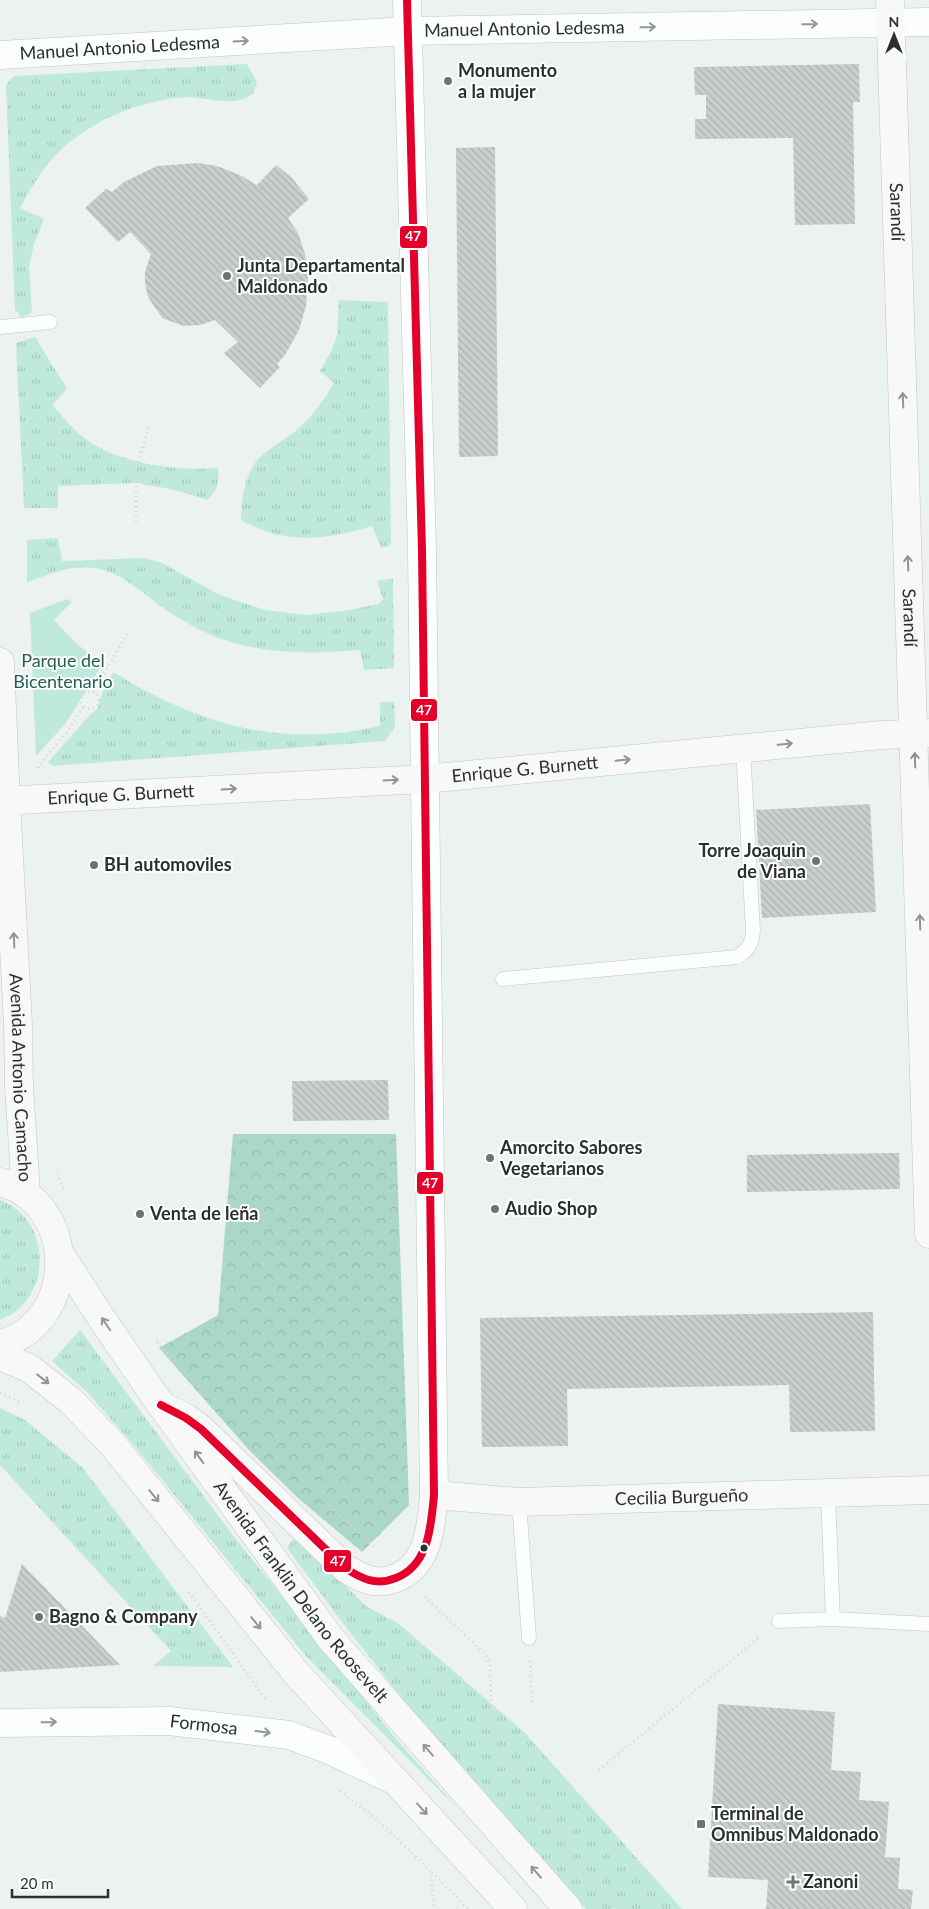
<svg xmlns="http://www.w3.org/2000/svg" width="929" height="1909" viewBox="0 0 929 1909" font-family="Lato,sans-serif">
	<defs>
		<pattern id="grass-tufts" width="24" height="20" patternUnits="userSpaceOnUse" patternTransform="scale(1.25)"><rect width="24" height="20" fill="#bfe9dd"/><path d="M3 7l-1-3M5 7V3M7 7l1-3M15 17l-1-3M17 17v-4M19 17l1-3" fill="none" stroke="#a4c8be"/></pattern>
		<pattern id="forest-crowns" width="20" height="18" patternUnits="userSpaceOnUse" patternTransform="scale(1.25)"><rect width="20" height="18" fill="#abd7cb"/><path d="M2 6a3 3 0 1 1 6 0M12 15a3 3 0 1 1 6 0" fill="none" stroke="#93b9af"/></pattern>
		<pattern id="building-back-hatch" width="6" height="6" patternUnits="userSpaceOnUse" patternTransform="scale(1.25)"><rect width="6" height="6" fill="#c9cfcd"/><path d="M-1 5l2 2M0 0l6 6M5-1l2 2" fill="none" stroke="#adb2b0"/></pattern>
	</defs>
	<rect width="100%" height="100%" fill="#ecf2f0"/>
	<g fill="url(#grass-tufts)">
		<path d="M247,64l10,18 -4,12c-5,2 -9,5 -14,6 -13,4 -39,-3 -53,-3 -47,3 -100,25 -132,60 -14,15 -24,33 -34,51l24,11 -10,25 -5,22 3,46 -4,3 -6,2 -7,-7 -9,-225 8,-9z"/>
		<path d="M339,300l49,2 3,242 -4,3h-6l-9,-21c-46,14 -87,19 -131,-6 0,-19 4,-48 18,-62 12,-11 27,-19 40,-30 15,-14 24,-27 35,-45l-14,-12 12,-21 5,-15z"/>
		<path d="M35,337l32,52 -15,16c9,9 17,20 26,28 35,31 96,38 140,35 2,14 -1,23 -11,32l-32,-10 -39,-7 -78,3v22h-34l-8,-165z"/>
		<path d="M58,538l4,23 82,-3 18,5 58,32 45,15 41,5 43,-5 30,-6 4,-5 -6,-18 16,-3 1,90 -30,2 -4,-20c-51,4 -95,5 -144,-13 -15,-6 -33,-16 -47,-25 -24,-16 -46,-40 -75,-44 -23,-4 -46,7 -67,14v-42z"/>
		<path d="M113,672c85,52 167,77 267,54v-24h14l1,25 -10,14 -332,25 -5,-4 41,-46 9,-8 4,-15z"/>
		<path d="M0,1200c47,17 53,84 14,113 -4,3 -10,4 -14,7z"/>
		<polygon points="80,1330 235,1538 397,1740 459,1810 305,1655 131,1442 86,1391 52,1361"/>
		<polygon points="0,1408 25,1420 83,1468 233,1667 153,1666 171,1651 0,1465"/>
		<polygon points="295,1536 366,1606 399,1624 525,1733 682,1909 586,1909 446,1754 342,1622 287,1548"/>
	</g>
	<polygon fill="url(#forest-crowns)" points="233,1134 396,1134 409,1505 362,1552 298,1498 249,1450 159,1348 218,1315"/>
	<polygon fill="#bfe9dd" points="67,599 72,602 54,620 75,642 102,665 65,724 36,756 30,613"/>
	<g fill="url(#building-back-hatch)">
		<polygon points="859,64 860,102 853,102 855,224 795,225 793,138 695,139 695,119 706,119 706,95 695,95 694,67"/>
		<polygon points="495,147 498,456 459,457 456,148"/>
		<polygon points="198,163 217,166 240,175 257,185 276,165 291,177 309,199 288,218 298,233 305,254 308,280 306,306 299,330 285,355 277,364 280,367 260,388 224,353 238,342 215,320 200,325 184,326 162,318 148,297 145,283 145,272 151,254 130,232 118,242 85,208 106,189 112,192 124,182 157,166"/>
		<polygon points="870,804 876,912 762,918 756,810"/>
		<polygon points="388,1080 389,1120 293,1121 292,1081"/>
		<polygon points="899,1153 900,1189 747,1192 747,1155"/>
		<polygon points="873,1312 875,1431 790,1432 789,1385 567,1389 568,1446 482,1447 480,1318"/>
		<polygon points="22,1564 120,1665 0,1672 0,1616 5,1618"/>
		<polygon points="718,1704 835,1712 831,1770 861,1772 859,1800 889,1802 885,1857 900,1858 898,1889 913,1890 911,1909 766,1909 768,1880 708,1877"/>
	</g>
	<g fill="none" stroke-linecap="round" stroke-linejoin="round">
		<g stroke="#c0c5c3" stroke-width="15">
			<g id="lane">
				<polyline points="0,327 50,322"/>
				<path d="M503,979l234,-22c11,-7 15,-13 16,-26l-10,-183"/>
				<polyline points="828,1494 833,1619"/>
				<polyline points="519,1502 529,1638"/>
				<polyline points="779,1621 833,1619 929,1624"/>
			</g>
		</g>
		<g stroke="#c0c5c3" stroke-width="29">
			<g id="street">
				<polyline points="407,0 422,551 434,1495"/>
				<path id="s1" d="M0,55l408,-24 521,-9"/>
				<path id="s2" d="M0,1723l169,-2 120,14 40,15 67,31"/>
			</g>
		</g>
		<g stroke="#c0c5c3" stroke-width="29">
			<g id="secondary">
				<path id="s3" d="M890,0l39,1234"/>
				<path id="s4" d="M0,662l6,139 12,223 1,62 7,108"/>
				<path id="s5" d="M0,801l425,-22 457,-44 47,-2"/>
				<path d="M0,1182c79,21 79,141 0,162"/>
				<path id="s6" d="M60,1254l42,65 59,86 170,234 237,270"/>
				<polyline points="0,1356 29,1368 71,1401 113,1445 297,1674 513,1909"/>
				<path id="s7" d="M161,1405l25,13 15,11 144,139c17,11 31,18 51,10 33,-13 35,-52 38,-83l85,7 410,-12"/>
			</g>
		</g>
		<g stroke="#d4d6d6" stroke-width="3" stroke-dasharray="1 4" stroke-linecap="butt">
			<polyline points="136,522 136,480 140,456 150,424"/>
			<circle cx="90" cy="700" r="9"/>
			<polyline points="94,691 127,634"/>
			<polyline points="38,768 39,765 67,732 83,707"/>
			<polyline points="56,1174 64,1188"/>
			<polyline points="157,1342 205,1392"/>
			<polyline points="0,1393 22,1403"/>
			<polyline points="328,1506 374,1547"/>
			<polyline points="189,1592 267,1701"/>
			<polyline points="425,1597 485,1654 490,1663 491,1709 496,1741 507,1765 552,1823 582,1871 616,1909"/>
			<polyline points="530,1661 532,1702"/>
			<polyline points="599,1770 761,1636"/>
			<polyline points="340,1791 376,1819 431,1871 434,1909"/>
			<polyline points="432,1872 468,1909"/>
		</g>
		<use href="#lane" stroke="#fcfdfd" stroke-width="14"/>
		<use href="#street" stroke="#fcfdfd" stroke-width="28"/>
		<use href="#secondary" stroke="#f9f8f8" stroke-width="28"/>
		<g stroke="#fff" stroke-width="11">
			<path id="bus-1" d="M161,1405l25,13 15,11 144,139c17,11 31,18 51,10 33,-13 35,-52 38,-83l-12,-944 -15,-551"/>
		</g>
		<use href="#bus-1" stroke="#e4002b" stroke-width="8"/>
	</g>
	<defs><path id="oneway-shaft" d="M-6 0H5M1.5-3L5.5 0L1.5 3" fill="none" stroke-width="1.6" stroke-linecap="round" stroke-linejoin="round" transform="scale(1.25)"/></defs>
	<g stroke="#939696">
		<use href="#oneway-shaft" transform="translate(810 24) rotate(-1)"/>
		<use href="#oneway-shaft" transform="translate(648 27) rotate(-1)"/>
		<use href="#oneway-shaft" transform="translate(241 41) rotate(-3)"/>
		<use href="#oneway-shaft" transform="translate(49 1722) rotate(-1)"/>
		<use href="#oneway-shaft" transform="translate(263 1732) rotate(7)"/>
	</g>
	<g stroke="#929493">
		<use href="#oneway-shaft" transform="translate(903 400) rotate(-92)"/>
		<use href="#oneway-shaft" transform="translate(908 563) rotate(-92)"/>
		<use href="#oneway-shaft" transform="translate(785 744) rotate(-5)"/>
		<use href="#oneway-shaft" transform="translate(623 760) rotate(-6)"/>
		<use href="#oneway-shaft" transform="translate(915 760) rotate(-92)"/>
		<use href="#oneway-shaft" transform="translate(391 780) rotate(-3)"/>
		<use href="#oneway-shaft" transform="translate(229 789) rotate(-3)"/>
		<use href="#oneway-shaft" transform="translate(920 922) rotate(-92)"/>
		<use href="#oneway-shaft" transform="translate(14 940) rotate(-93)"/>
		<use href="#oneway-shaft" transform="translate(106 1324) rotate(-124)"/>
		<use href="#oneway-shaft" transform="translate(43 1379) rotate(38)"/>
		<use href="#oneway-shaft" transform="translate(199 1457) rotate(-126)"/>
		<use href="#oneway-shaft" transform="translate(154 1496) rotate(51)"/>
		<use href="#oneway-shaft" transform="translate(256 1623) rotate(51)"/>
		<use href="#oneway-shaft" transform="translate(428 1750) rotate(-131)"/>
		<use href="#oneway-shaft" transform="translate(422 1809) rotate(48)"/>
		<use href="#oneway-shaft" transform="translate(536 1872) rotate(-131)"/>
	</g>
	<g fill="#6e7472" stroke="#fff" stroke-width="2">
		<circle cx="448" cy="81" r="5"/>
		<circle cx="227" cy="276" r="5"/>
		<circle cx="816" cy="861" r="5"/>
		<circle cx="94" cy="865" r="5"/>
		<circle cx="490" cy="1158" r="5"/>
		<circle cx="495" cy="1209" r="5"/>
		<circle cx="140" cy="1214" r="5"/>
		<circle cx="39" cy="1617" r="5"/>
		<rect x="696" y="1819" width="10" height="10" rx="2.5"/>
		<path d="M790.5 1874.5h5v5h5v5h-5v5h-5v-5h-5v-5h5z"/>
	</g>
	<circle fill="#2a302e" stroke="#fff" stroke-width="2" cx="424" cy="1548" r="4.5"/>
	<g text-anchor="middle" stroke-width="4" stroke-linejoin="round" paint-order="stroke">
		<g font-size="18" fill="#2a302e" stroke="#fff">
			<text dy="6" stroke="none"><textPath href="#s1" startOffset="525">Manuel Antonio Ledesma</textPath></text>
			<text dy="6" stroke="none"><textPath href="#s1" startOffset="120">Manuel Antonio Ledesma</textPath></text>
			<text dy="6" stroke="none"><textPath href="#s3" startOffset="212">Sarandí</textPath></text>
			<text dy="6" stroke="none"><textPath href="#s3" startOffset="618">Sarandí</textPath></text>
			<text dy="6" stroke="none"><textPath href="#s5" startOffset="526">Enrique G. Burnett</textPath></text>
			<text dy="6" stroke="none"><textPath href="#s5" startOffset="121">Enrique G. Burnett</textPath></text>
			<text dy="6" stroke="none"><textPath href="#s4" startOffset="416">Avenida Antonio Camacho</textPath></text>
			<text dy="6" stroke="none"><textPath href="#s7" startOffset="646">Cecilia Burgueño</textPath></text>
			<text dy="6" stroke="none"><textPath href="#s6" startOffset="415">Avenida Franklin Delano Roosevelt</textPath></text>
			<text dy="6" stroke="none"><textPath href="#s2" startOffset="204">Formosa</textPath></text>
		</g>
		<g font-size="18" font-weight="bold" fill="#2a302e" stroke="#fff" text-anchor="start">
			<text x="458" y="77">Monumento<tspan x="458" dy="21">a la mujer</tspan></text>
			<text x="237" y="272">Junta Departamental<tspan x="237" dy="21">Maldonado</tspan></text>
			<text x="806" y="857" text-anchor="end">Torre Joaquin<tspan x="806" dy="21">de Viana</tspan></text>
			<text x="104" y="871">BH automoviles</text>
			<text x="500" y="1154">Amorcito Sabores<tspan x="500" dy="21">Vegetarianos</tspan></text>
			<text x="505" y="1215">Audio Shop</text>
			<text x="150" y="1220">Venta de leña</text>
			<text x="49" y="1623">Bagno &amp; Company</text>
			<text x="711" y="1820">Terminal de<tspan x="711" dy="21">Omnibus Maldonado</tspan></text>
			<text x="803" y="1888">Zanoni</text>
		</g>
		<g font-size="18" fill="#225f51" stroke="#fff">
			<text x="63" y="667">Parque del<tspan x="63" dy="21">Bicentenario</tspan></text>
		</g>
	</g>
	<g stroke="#fff" stroke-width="2">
		<rect x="399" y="225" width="29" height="24" rx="5" fill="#e4002b"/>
		<rect x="410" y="698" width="28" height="24" rx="5" fill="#e4002b"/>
		<rect x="416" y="1171" width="28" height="24" rx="5" fill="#e4002b"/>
		<rect x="323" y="1549" width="29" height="24" rx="5" fill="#e4002b"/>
	</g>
	<g font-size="14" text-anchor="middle" font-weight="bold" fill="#fff">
		<text x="413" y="241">47</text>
		<text x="424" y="715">47</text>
		<text x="430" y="1188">47</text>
		<text x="338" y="1566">47</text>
	</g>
	<g transform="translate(894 35)" stroke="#ffffff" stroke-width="4" paint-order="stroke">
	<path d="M0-4L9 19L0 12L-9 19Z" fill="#2a302e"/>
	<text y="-8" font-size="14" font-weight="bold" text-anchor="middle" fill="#2a302e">N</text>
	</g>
	<path d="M12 1889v8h96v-8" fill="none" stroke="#2a302e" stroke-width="2.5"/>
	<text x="20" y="1889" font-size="15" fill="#2a302e" stroke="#ffffff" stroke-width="4" paint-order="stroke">20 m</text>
</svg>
